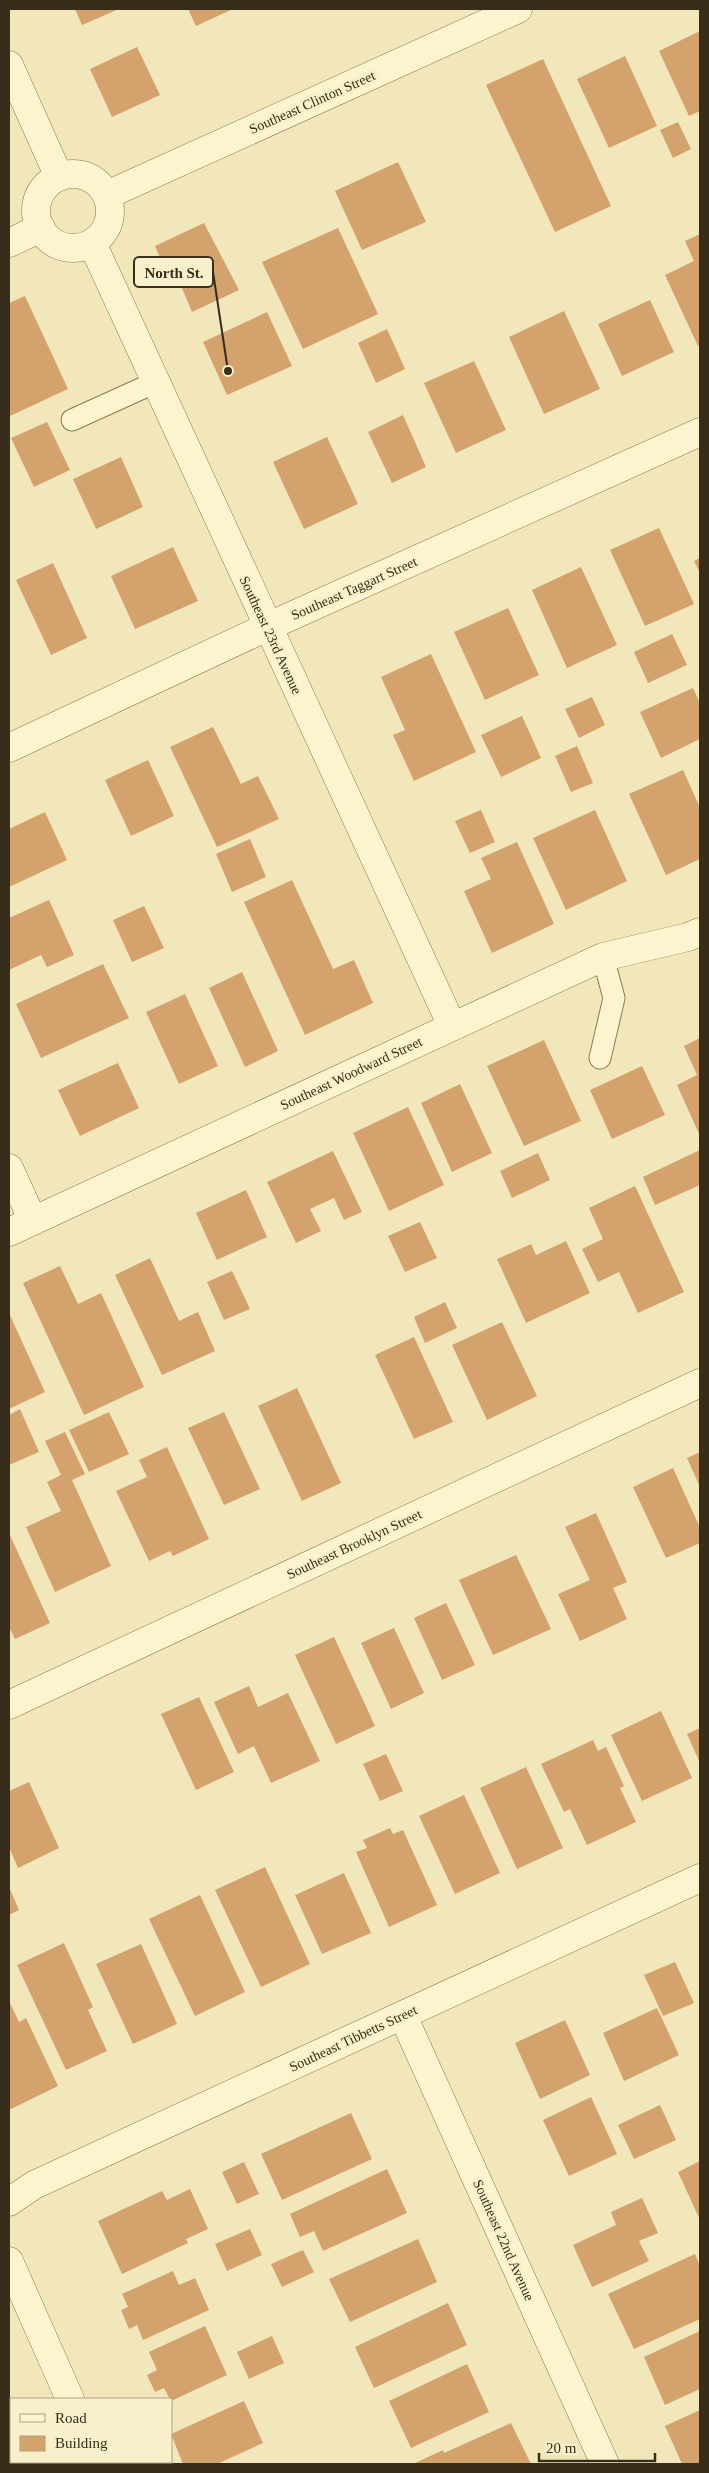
<svg xmlns="http://www.w3.org/2000/svg" width="709" height="2473" viewBox="0 0 709 2473" font-family="'Times New Roman',serif">
	<rect width="100%" height="100%" fill="#f2e7bb"/>
	<g fill="#d4a26d">
		<polygon points="75,9 119,9 82,25"/>
		<polygon points="188,9 233,9 196,26"/>
		<polygon points="700,31 700,111 689,116 659,51"/>
		<polygon points="137,47 160,95 112,117 90,69"/>
		<polygon points="625,56 657,126 609,148 577,79"/>
		<polygon points="543,59 611,206 555,232 486,85"/>
		<polygon points="678,122 691,149 673,158 660,130"/>
		<polygon points="398,162 426,222 362,250 335,191"/>
		<polygon points="204,223 239,290 192,312 169,257 161,260 155,246"/>
		<polygon points="338,228 378,314 303,349 262,262"/>
		<polygon points="700,234 700,345 698,346 665,275 694,261 685,241"/>
		<polygon points="25,296 68,389 10,416 9,303"/>
		<polygon points="650,300 674,352 622,376 598,324"/>
		<polygon points="564,311 600,389 544,414 509,337"/>
		<polygon points="267,312 292,366 227,395 203,342"/>
		<polygon points="387,329 405,369 376,383 358,343"/>
		<polygon points="474,361 506,430 456,453 424,383"/>
		<polygon points="403,415 426,467 392,483 368,432"/>
		<polygon points="47,422 70,470 34,487 11,438"/>
		<polygon points="327,437 358,504 304,529 273,462"/>
		<polygon points="121,457 143,507 96,529 73,479"/>
		<polygon points="659,528 694,604 645,626 610,550"/>
		<polygon points="173,547 198,601 135,629 111,576"/>
		<polygon points="700,558 700,573 694,561"/>
		<polygon points="53,563 87,638 51,655 16,580"/>
		<polygon points="581,567 617,645 567,668 532,590"/>
		<polygon points="508,608 539,675 485,700 454,632"/>
		<polygon points="672,634 687,665 648,683 634,652"/>
		<polygon points="431,654 476,752 414,781 393,735 405,730 381,677"/>
		<polygon points="693,688 700,703 700,739 661,758 640,712"/>
		<polygon points="592,697 605,725 579,738 565,709"/>
		<polygon points="522,716 541,758 501,777 481,735"/>
		<polygon points="213,727 241,784 258,776 279,819 217,847 170,747"/>
		<polygon points="577,746 593,783 571,792 555,756"/>
		<polygon points="148,760 174,816 131,836 105,780"/>
		<polygon points="683,770 700,808 700,859 666,875 629,794"/>
		<polygon points="481,810 495,842 470,853 455,821"/>
		<polygon points="595,810 627,881 566,910 533,838"/>
		<polygon points="45,812 67,860 9,887 9,829"/>
		<polygon points="250,839 266,877 232,892 216,854"/>
		<polygon points="517,842 554,924 492,953 464,891 491,879 481,858"/>
		<polygon points="292,880 333,969 354,960 373,1003 305,1035 244,902"/>
		<polygon points="49,900 74,955 47,967 41,955 9,970 9,918"/>
		<polygon points="144,906 164,948 132,962 113,920"/>
		<polygon points="103,964 129,1018 41,1058 16,1004"/>
		<polygon points="242,972 278,1051 245,1067 209,988"/>
		<polygon points="185,994 218,1066 179,1084 146,1012"/>
		<polygon points="700,1038 700,1136 677,1085 697,1075 684,1046"/>
		<polygon points="544,1040 581,1121 524,1146 487,1066"/>
		<polygon points="118,1063 139,1108 80,1136 58,1090"/>
		<polygon points="642,1066 665,1115 612,1139 590,1090"/>
		<polygon points="460,1084 492,1153 452,1172 421,1103"/>
		<polygon points="408,1107 444,1185 389,1211 353,1133"/>
		<polygon points="700,1150 700,1185 655,1205 643,1177"/>
		<polygon points="333,1151 362,1212 344,1220 334,1198 310,1209 321,1231 296,1243 267,1182"/>
		<polygon points="538,1153 550,1180 512,1198 500,1171"/>
		<polygon points="635,1186 684,1292 638,1313 619,1272 598,1282 582,1249 603,1239 589,1208"/>
		<polygon points="246,1190 267,1237 217,1260 196,1213"/>
		<polygon points="420,1222 437,1258 405,1272 388,1236"/>
		<polygon points="566,1241 590,1293 526,1323 497,1259 531,1244 536,1255"/>
		<polygon points="150,1258 179,1321 198,1312 215,1351 162,1375 115,1275"/>
		<polygon points="60,1266 78,1304 101,1293 144,1387 84,1415 23,1283"/>
		<polygon points="232,1271 250,1309 224,1320 207,1282"/>
		<polygon points="445,1302 457,1328 425,1343 414,1317"/>
		<polygon points="9,1313 45,1392 9,1409"/>
		<polygon points="502,1322 537,1396 487,1420 452,1345"/>
		<polygon points="414,1337 453,1422 414,1439 375,1355"/>
		<polygon points="297,1388 341,1483 302,1501 258,1406"/>
		<polygon points="20,1409 39,1452 9,1465 9,1415"/>
		<polygon points="109,1412 129,1454 89,1472 69,1430"/>
		<polygon points="224,1412 260,1489 224,1505 188,1428"/>
		<polygon points="65,1432 85,1474 72,1480 111,1566 55,1592 26,1527 61,1511 47,1482 61,1475 45,1441"/>
		<polygon points="167,1447 209,1539 173,1556 170,1551 149,1561 116,1491 147,1477 139,1460"/>
		<polygon points="700,1452 700,1487 687,1458"/>
		<polygon points="673,1468 700,1528 700,1543 666,1558 633,1487"/>
		<polygon points="596,1513 627,1582 613,1588 627,1619 580,1641 558,1594 590,1580 565,1527"/>
		<polygon points="9,1533 50,1623 15,1639 9,1627"/>
		<polygon points="516,1555 551,1629 493,1655 459,1580"/>
		<polygon points="446,1603 475,1665 442,1680 414,1618"/>
		<polygon points="394,1628 424,1693 391,1709 361,1643"/>
		<polygon points="334,1637 375,1726 336,1744 295,1655"/>
		<polygon points="249,1686 258,1707 288,1693 320,1761 271,1783 254,1746 238,1754 214,1702"/>
		<polygon points="199,1697 234,1772 196,1790 161,1714"/>
		<polygon points="661,1711 692,1778 642,1801 611,1735"/>
		<polygon points="700,1728 700,1763 687,1734"/>
		<polygon points="593,1740 598,1751 606,1747 624,1786 620,1788 636,1822 587,1845 570,1809 564,1812 541,1764"/>
		<polygon points="386,1754 403,1791 380,1801 363,1764"/>
		<polygon points="526,1767 563,1848 517,1869 480,1788"/>
		<polygon points="29,1782 59,1848 18,1868 9,1847 9,1791"/>
		<polygon points="464,1795 500,1873 455,1894 419,1816"/>
		<polygon points="390,1828 393,1834 403,1830 437,1905 389,1927 356,1852 367,1848 363,1840"/>
		<polygon points="265,1867 310,1964 261,1987 215,1890"/>
		<polygon points="344,1873 371,1933 322,1954 295,1895"/>
		<polygon points="9,1887 19,1910 9,1915"/>
		<polygon points="200,1895 245,1992 195,2016 149,1919"/>
		<polygon points="64,1943 93,2007 88,2010 107,2051 66,2070 17,1965"/>
		<polygon points="141,1944 177,2024 133,2044 96,1964"/>
		<polygon points="675,1962 694,2003 663,2016 644,1975"/>
		<polygon points="9,2001 19,2022 26,2018 58,2086 9,2110"/>
		<polygon points="657,2008 679,2055 624,2081 603,2033"/>
		<polygon points="565,2020 590,2075 540,2099 515,2043"/>
		<polygon points="591,2097 617,2154 569,2176 543,2120"/>
		<polygon points="660,2105 676,2140 634,2159 618,2125"/>
		<polygon points="351,2113 372,2159 282,2200 261,2154"/>
		<polygon points="700,2161 700,2220 678,2172"/>
		<polygon points="244,2162 259,2194 237,2204 222,2172"/>
		<polygon points="387,2169 407,2213 323,2251 314,2231 300,2237 290,2214"/>
		<polygon points="190,2189 208,2229 186,2239 188,2243 122,2274 98,2221 162,2191 167,2200"/>
		<polygon points="642,2198 658,2233 639,2241 649,2261 592,2287 573,2245 616,2225 611,2212"/>
		<polygon points="250,2229 262,2255 227,2271 215,2244"/>
		<polygon points="418,2239 437,2282 350,2322 329,2279"/>
		<polygon points="303,2250 314,2272 282,2287 271,2264"/>
		<polygon points="695,2254 700,2266 700,2319 634,2349 608,2294"/>
		<polygon points="173,2271 179,2285 195,2278 209,2310 143,2340 137,2325 129,2329 121,2310 128,2307 122,2294"/>
		<polygon points="448,2303 467,2345 374,2388 355,2347"/>
		<polygon points="205,2326 227,2375 171,2401 164,2388 155,2392 147,2375 157,2370 149,2352"/>
		<polygon points="700,2331 700,2389 665,2405 644,2357"/>
		<polygon points="272,2336 284,2363 249,2379 237,2352"/>
		<polygon points="467,2364 489,2412 411,2448 389,2401"/>
		<polygon points="244,2401 263,2443 217,2464 183,2464 171,2434"/>
		<polygon points="700,2410 700,2464 682,2464 665,2426"/>
		<polygon points="511,2423 531,2464 413,2464 443,2450 444,2453"/>
	</g>
	<g fill="none" stroke-linecap="round" stroke-linejoin="round">
		<g stroke="#8b7753" stroke-width="23">
			<g id="lane">
				<polyline points="72,420 156,382"/>
				<polyline points="600,1058 614,998 603,957"/>
			</g>
		</g>
		<g stroke="#8b7753" stroke-width="29">
			<g id="street">
				<polyline points="9,65 59,177"/>
				<circle cx="73" cy="211" r="37"/>
				<polyline points="107,195 518,9"/>
				<polyline points="9,243 41,228"/>
				<polyline points="92,243 452,1026"/>
				<polyline points="9,748 267,627 700,432"/>
				<polyline points="9,1168 33,1221"/>
				<polyline points="9,1232 603,957 688,937 700,932"/>
				<polyline points="9,1705 700,1383"/>
				<polyline points="403,2016 605,2464"/>
				<polyline points="9,2202 34,2185 700,1878"/>
				<polyline points="9,2261 70,2399"/>
				<polyline points="98,2462 99,2464"/>
			</g>
		</g>
		<use href="#lane" stroke="#fcf3cf" stroke-width="21"/>
		<use href="#street" stroke="#fcf3cf" stroke-width="28"/>
	</g>
	<g text-anchor="middle" stroke-width="5" stroke-linejoin="round" paint-order="stroke">
		<g font-size="14" fill="#382c1a" stroke="#f9f0cb">
			<text transform="translate(312 102) rotate(-24)" y="5">Southeast Clinton Street</text>
			<text transform="translate(354 588) rotate(-24)" y="5">Southeast Taggart Street</text>
			<text transform="translate(271 635) rotate(65)" y="5">Southeast 23rd Avenue</text>
			<text transform="translate(351 1073) rotate(-25)" y="5">Southeast Woodward Street</text>
			<text transform="translate(354 1544) rotate(-25)" y="5">Southeast Brooklyn Street</text>
			<text transform="translate(353 2038) rotate(-25)" y="5">Southeast Tibbetts Street</text>
			<text transform="translate(504 2240) rotate(66)" y="5">Southeast 22nd Avenue</text>
		</g>
	</g>
	<path fill="none" stroke="#382c1a" stroke-width="2" d="M228 371L213 272"/>
	<circle fill="#382c1a" stroke="#f9f0cb" stroke-width="2" cx="228" cy="371" r="5"/>
	<rect fill="#f9f0cb" stroke="#382c1a" stroke-width="2" x="134" y="257" width="79" height="30" rx="5"/>
	<g font-size="15" text-anchor="middle" font-weight="bold" fill="#382c1a">
		<text x="174" y="278">North St.</text>
	</g>
	<rect width="709" height="2473" fill="none" stroke="#382c1a" stroke-width="20"/>
	<rect x="10" y="2398" width="162" height="65" fill="#f9f0cb" stroke="#aca284"/>
	<rect x="20" y="2414" width="25" height="8" fill="#fcf3cf" stroke="#aca284"/>
	<text x="55" y="2423" font-size="15" fill="#382c1a">Road</text>
	<rect x="20" y="2436" width="25" height="15" fill="#d4a26d" stroke="#aca284"/>
	<text x="55" y="2448" font-size="15" fill="#382c1a">Building</text>
	<path d="M539 2453v8h116v-8" fill="none" stroke="#382c1a" stroke-width="2.5"/>
	<text x="546" y="2453" font-size="15" fill="#382c1a" stroke="#f9f0cb" stroke-width="4" paint-order="stroke">20 m</text>
</svg>
